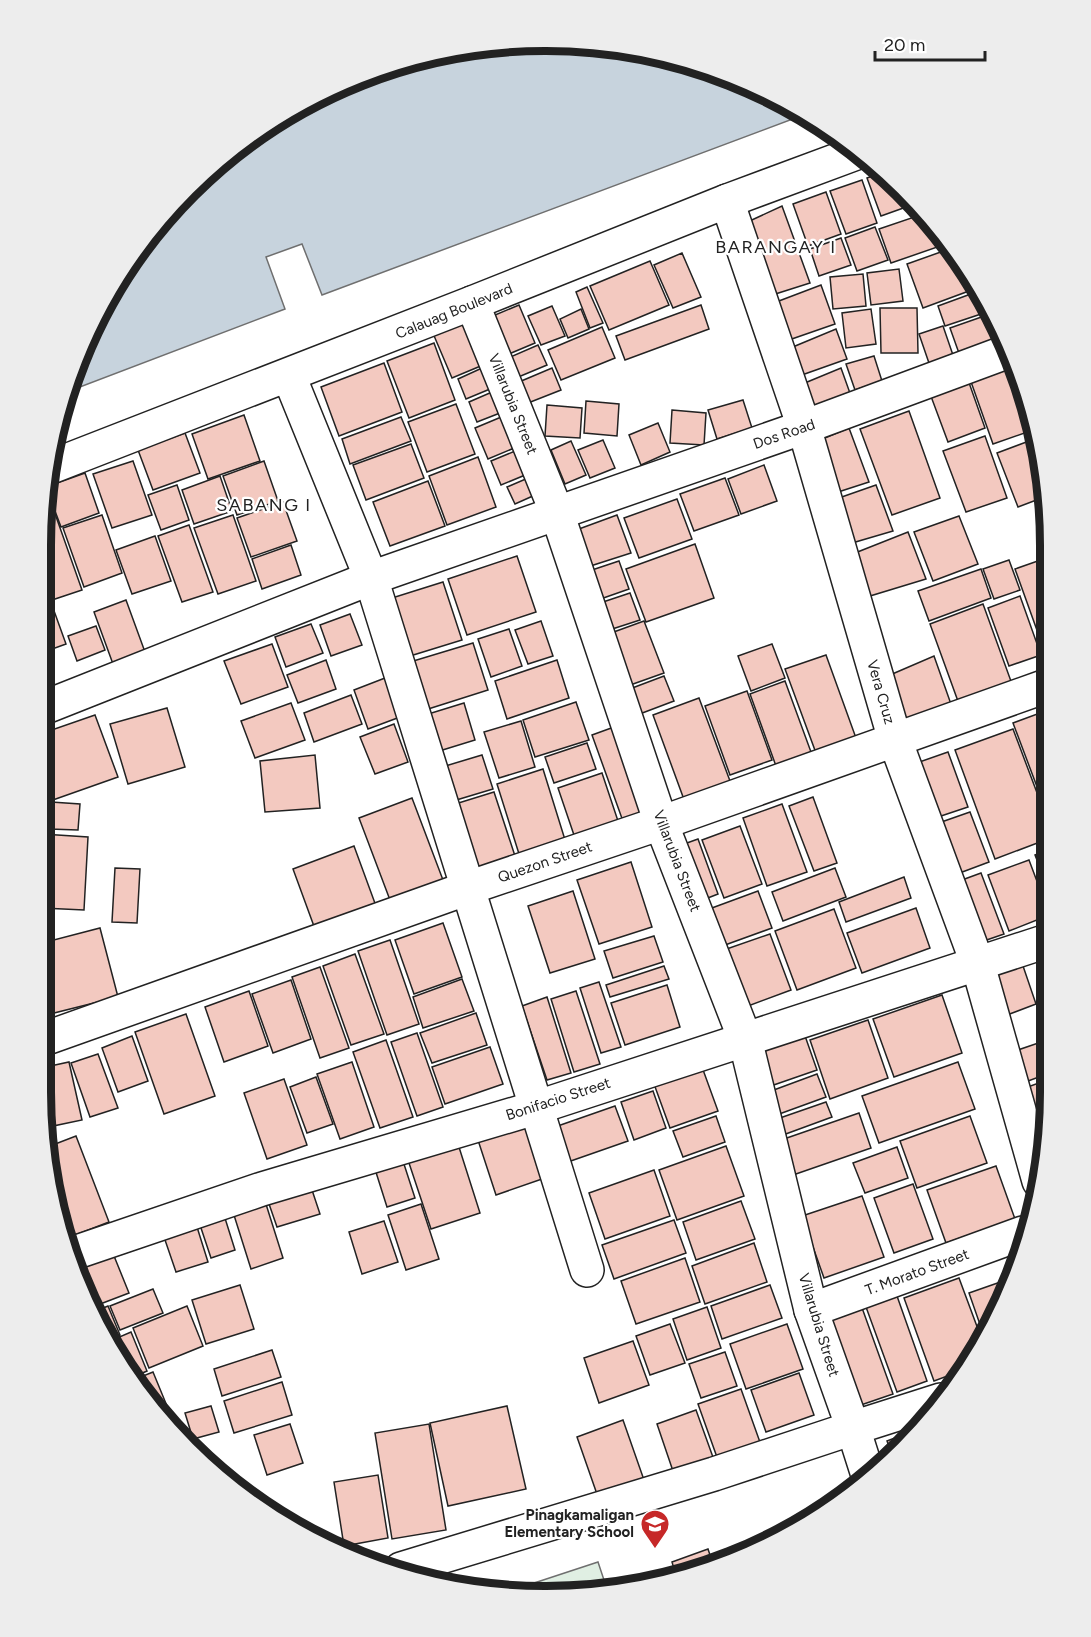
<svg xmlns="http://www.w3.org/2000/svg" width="1091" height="1637" viewBox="0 0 1091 1637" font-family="Figtree,sans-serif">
	<rect width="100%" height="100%" fill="#fff"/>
	<polygon fill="#e0efe3" stroke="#6f6f6f" stroke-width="1.5" points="598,1562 606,1586 531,1594 528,1585"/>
	<polygon fill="#c7d3dd" stroke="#6f6f6f" stroke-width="1.5" points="513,42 612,45 708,67 798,108 806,114 322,295 302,244 266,257 285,309 72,390 92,322 166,212 238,145 322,92 415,58"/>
	<g fill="#f3c9c0" stroke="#222" stroke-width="1.5">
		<polygon points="884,172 904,193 909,206 881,216 867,178"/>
		<polygon points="862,180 877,223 846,234 830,191"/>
		<polygon points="826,192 841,234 808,246 793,204"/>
		<polygon points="782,206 810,283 769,296 741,225"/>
		<polygon points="923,214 949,243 891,263 879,229"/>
		<polygon points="875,227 888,260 857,271 845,238"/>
		<polygon points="841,238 851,265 819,276 810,249"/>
		<polygon points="952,248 977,288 923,308 907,264"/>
		<polygon points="682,253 701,297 673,308 654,265"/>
		<polygon points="650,261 669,305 609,330 590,286"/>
		<polygon points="899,269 903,301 871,305 867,273"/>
		<polygon points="863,274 866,306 833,309 830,277"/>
		<polygon points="821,285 835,324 786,341 771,304"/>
		<polygon points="587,287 603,323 590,328 576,292"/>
		<polygon points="979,291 990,311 945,326 938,306"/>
		<polygon points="519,305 535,343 504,356 488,318"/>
		<polygon points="701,305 709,329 625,360 616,336"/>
		<polygon points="552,306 565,336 541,345 528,316"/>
		<polygon points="880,308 917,308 918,353 881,353"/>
		<polygon points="581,309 589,329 568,338 560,319"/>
		<polygon points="871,309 876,344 846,348 842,313"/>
		<polygon points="990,314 1000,342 960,356 950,328"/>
		<polygon points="462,318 483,365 452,378 432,331"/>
		<polygon points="943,326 954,358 930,366 919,334"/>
		<polygon points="602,327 615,358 561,380 548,350"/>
		<polygon points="836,329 847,359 799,376 788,349"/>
		<polygon points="434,343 455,400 409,418 387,361"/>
		<polygon points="538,345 547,365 516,378 508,358"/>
		<polygon points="874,356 882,381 855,390 846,364"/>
		<polygon points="384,363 402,412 339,436 321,387"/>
		<polygon points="1014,363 1033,415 1036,429 993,444 970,379"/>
		<polygon points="482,368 490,389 466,399 458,379"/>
		<polygon points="552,368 561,390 528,403 519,382"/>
		<polygon points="841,368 851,396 810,410 800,385"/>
		<polygon points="967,377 985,428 948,442 929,391"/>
		<polygon points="492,392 500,413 477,422 469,402"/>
		<polygon points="743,400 752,428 717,439 708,410"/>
		<polygon points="586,401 619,404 617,436 584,433"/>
		<polygon points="456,404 475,454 427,472 408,422"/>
		<polygon points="547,405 582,408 580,438 545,436"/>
		<polygon points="672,410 706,413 704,445 670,443"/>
		<polygon points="909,411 940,498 892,515 860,429"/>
		<polygon points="244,415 260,461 208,479 192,434"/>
		<polygon points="506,415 519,446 488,459 475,428"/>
		<polygon points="401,417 411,441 350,464 342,439"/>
		<polygon points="658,423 670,452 641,465 629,435"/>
		<polygon points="849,428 869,482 835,493 815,442"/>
		<polygon points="185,433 200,473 153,490 138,450"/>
		<polygon points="985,436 1007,498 966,512 943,451"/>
		<polygon points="1037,438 1047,496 1018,507 997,453"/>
		<polygon points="603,440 615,468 590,478 578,450"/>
		<polygon points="571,441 586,475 565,484 551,450"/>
		<polygon points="411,444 424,478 366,500 353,465"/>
		<polygon points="520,449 530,473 501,485 491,461"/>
		<polygon points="478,457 496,507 447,525 429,476"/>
		<polygon points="133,461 152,515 112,528 93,474"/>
		<polygon points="264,461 278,501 237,515 223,476"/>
		<polygon points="764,465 777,501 741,514 728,479"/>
		<polygon points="85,473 99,513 61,527 46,487"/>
		<polygon points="220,476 232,511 194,524 182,490"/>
		<polygon points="528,478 535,495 515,504 507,487"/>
		<polygon points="725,478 739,515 694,531 680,494"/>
		<polygon points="428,481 445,526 390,546 373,502"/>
		<polygon points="177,485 189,520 161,530 148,495"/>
		<polygon points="876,485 893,531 852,543 836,499"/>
		<polygon points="47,491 82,590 46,602 44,597 45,492"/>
		<polygon points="677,499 692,539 639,558 624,518"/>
		<polygon points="283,502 297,541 251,557 237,518"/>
		<polygon points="102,515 122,573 84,587 63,528"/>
		<polygon points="233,515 256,581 218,594 194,528"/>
		<polygon points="617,515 631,553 581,569 568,533"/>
		<polygon points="959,516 978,564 933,581 914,532"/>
		<polygon points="189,525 213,592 182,602 158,536"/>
		<polygon points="908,532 926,579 870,596 855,553"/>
		<polygon points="155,536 171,581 132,594 116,550"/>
		<polygon points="695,544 714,598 646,622 626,569"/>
		<polygon points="291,545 301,575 262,589 252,559"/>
		<polygon points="517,556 536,612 467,635 448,579"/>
		<polygon points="1049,557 1049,645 1043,647 1015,569"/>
		<polygon points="1009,560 1020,590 994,599 983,569"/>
		<polygon points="619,561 629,589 592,602 583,573"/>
		<polygon points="981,569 991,598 929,621 918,591"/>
		<polygon points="443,582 462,640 410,656 392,598"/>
		<polygon points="630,593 640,620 603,632 594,605"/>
		<polygon points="1020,596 1041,655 1009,666 988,608"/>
		<polygon points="126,600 145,652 113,664 94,612"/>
		<polygon points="983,604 1012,684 959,704 930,624"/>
		<polygon points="53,608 66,644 44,652 44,611"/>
		<polygon points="350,614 362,645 331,656 320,625"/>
		<polygon points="541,621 553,656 528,664 515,630"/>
		<polygon points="644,621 664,673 619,689 600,637"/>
		<polygon points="311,624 323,653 286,667 275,637"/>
		<polygon points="96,626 105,650 77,661 68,636"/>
		<polygon points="509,629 522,666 491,677 478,639"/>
		<polygon points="473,643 488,690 425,710 410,662"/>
		<polygon points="272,644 288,687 241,704 224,661"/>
		<polygon points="772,644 785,678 751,691 738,656"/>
		<polygon points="826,655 856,738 816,753 785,669"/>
		<polygon points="934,656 952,707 906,721 890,675"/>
		<polygon points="326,660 336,689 298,703 287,675"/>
		<polygon points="557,660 569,698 507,719 495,681"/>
		<polygon points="664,676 674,701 637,715 627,690"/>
		<polygon points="385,678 400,717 368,729 354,690"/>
		<polygon points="785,681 811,752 776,766 750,694"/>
		<polygon points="747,691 772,760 730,775 705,706"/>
		<polygon points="351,695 362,724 314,742 304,713"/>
		<polygon points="699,698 733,789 686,805 653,715"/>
		<polygon points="576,702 589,740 535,757 523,720"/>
		<polygon points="291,703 305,740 255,758 241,721"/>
		<polygon points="464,703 475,740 436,752 425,715"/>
		<polygon points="167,708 185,767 128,784 110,724"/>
		<polygon points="1048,710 1048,816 1013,723"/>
		<polygon points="95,715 118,777 50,801 43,781 43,733"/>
		<polygon points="521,721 535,767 499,778 484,732"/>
		<polygon points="625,723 656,812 624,824 592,735"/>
		<polygon points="394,724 408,762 375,774 360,737"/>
		<polygon points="1013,729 1048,822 1048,839 995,859 955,750"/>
		<polygon points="587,743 596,769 554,783 545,757"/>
		<polygon points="948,752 968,807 926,821 908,766"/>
		<polygon points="315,755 320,808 265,812 260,761"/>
		<polygon points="482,755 493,789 453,801 442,767"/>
		<polygon points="543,769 566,843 520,857 497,784"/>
		<polygon points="602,773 619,824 575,838 558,788"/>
		<polygon points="494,792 516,859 473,872 452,805"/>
		<polygon points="813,797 837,863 814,871 789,806"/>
		<polygon points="412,798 443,880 390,900 359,818"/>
		<polygon points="43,801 48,801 46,827 42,827"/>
		<polygon points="51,802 80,804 78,830 49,829"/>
		<polygon points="782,804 807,872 767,886 743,818"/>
		<polygon points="970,812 989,862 949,877 930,826"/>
		<polygon points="740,826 762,884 724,898 702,840"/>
		<polygon points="42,834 88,837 84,910 42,908"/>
		<polygon points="698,839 718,894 695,903 673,848"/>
		<polygon points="354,846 376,906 315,929 293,869"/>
		<polygon points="1048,850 1048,889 1035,855"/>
		<polygon points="1029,860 1047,908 1047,916 1009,931 988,875"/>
		<polygon points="631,862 652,927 599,944 577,880"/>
		<polygon points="115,868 140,869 137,923 112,922"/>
		<polygon points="835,868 846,897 783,921 772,892"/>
		<polygon points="981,873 1004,934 975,944 951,884"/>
		<polygon points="904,877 911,898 846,922 839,902"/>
		<polygon points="573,891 595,959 550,973 528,906"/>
		<polygon points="758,891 772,928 714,949 701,912"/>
		<polygon points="916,908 930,948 862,973 847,933"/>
		<polygon points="834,909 856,968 797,990 775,931"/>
		<polygon points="443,923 462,977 414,994 395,940"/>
		<polygon points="100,928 118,997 46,1015 41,994 42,943"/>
		<polygon points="770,934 791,990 740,1009 718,952"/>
		<polygon points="654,936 663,962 613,978 604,951"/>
		<polygon points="390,940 419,1024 387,1035 358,951"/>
		<polygon points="355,954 384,1034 351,1045 323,966"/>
		<polygon points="1022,963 1036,1004 1007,1015 992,973"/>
		<polygon points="664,966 669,979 610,997 606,985"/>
		<polygon points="320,967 349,1048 320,1058 292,977"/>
		<polygon points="462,979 474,1011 423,1028 413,997"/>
		<polygon points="291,980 311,1039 273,1053 252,994"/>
		<polygon points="599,982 621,1047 601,1053 580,988"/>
		<polygon points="667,985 680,1027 625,1045 611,1003"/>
		<polygon points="249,991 268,1046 224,1062 205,1007"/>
		<polygon points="576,991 600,1064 574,1072 551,999"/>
		<polygon points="942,995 962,1053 894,1077 873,1019"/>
		<polygon points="547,997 571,1073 547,1080 522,1006"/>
		<polygon points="476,1013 487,1045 432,1063 420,1033"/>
		<polygon points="186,1014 215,1096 164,1114 135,1032"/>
		<polygon points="868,1020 888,1078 830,1099 810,1040"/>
		<polygon points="417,1033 443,1107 417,1116 391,1042"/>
		<polygon points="804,1033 817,1070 765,1088 752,1051"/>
		<polygon points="132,1036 148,1081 118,1092 102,1048"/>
		<polygon points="386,1040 413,1117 380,1128 353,1052"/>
		<polygon points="1047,1040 1047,1074 1020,1084 1009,1053"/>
		<polygon points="490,1047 503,1084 445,1104 432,1067"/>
		<polygon points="98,1054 118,1108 90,1117 71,1063"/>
		<polygon points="69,1062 82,1120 53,1126 41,1068"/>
		<polygon points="352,1062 374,1127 340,1139 317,1074"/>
		<polygon points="958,1062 975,1109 879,1143 862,1096"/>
		<polygon points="702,1067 718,1111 670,1128 654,1084"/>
		<polygon points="817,1074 826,1097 771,1117 763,1094"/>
		<polygon points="316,1077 333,1124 307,1133 290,1087"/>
		<polygon points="284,1079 307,1145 267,1159 244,1093"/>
		<polygon points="41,1080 51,1126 46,1127 40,1091"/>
		<polygon points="1047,1080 1046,1114 1036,1118 1025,1088"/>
		<polygon points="653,1091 666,1128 634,1140 621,1102"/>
		<polygon points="826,1102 832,1117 783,1135 777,1119"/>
		<polygon points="615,1106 628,1141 565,1163 552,1128"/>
		<polygon points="859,1113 871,1148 793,1175 781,1140"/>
		<polygon points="716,1116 725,1142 683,1157 673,1131"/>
		<polygon points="970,1116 987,1163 917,1188 900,1141"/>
		<polygon points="523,1119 542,1179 496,1195 476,1134"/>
		<polygon points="1046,1119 1046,1137 1041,1121"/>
		<polygon points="76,1136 109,1222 65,1239 50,1146"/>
		<polygon points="458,1144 480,1213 431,1229 408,1160"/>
		<polygon points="726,1146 744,1196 677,1220 659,1170"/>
		<polygon points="897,1147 908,1178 865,1193 853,1163"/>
		<polygon points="402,1158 415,1198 387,1207 374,1166"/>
		<polygon points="996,1166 1015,1219 946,1243 927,1190"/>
		<polygon points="654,1170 670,1216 605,1239 589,1193"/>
		<polygon points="913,1184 933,1239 894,1253 874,1198"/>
		<polygon points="311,1187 320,1214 277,1227 268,1201"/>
		<polygon points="862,1196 884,1257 824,1278 802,1216"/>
		<polygon points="265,1201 283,1258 251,1269 233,1212"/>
		<polygon points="741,1201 755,1239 696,1260 683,1222"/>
		<polygon points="421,1204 439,1259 406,1270 388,1215"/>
		<polygon points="224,1215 235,1250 211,1258 199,1222"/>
		<polygon points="674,1220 686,1253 614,1279 602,1245"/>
		<polygon points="384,1221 398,1262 362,1274 349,1232"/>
		<polygon points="197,1227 208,1262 176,1272 164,1237"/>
		<polygon points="754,1243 767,1282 705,1304 692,1266"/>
		<polygon points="112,1251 129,1293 95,1306 78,1265"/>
		<polygon points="685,1258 700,1302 636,1324 621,1281"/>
		<polygon points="77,1267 89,1298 74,1268"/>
		<polygon points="959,1278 982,1340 961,1371 934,1381 904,1298"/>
		<polygon points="1009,1279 999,1315 984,1336 969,1293"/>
		<polygon points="240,1285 254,1329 206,1344 192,1300"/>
		<polygon points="770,1285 782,1318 722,1339 711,1306"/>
		<polygon points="153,1289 163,1313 120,1330 110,1306"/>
		<polygon points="897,1296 927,1381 897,1392 866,1307"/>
		<polygon points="861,1305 893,1394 855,1407 823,1318"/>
		<polygon points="108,1306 120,1335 109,1339 96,1311"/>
		<polygon points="187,1306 203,1346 149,1368 133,1328"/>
		<polygon points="707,1307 721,1348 687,1360 673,1319"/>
		<polygon points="670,1324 685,1363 650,1375 636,1336"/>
		<polygon points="787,1324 803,1369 746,1389 730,1344"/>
		<polygon points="131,1332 147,1371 131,1378 126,1372 110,1341"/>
		<polygon points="633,1341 649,1385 599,1403 584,1358"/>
		<polygon points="272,1350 281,1377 222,1396 214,1369"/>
		<polygon points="725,1352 737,1386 701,1398 689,1364"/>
		<polygon points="153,1372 167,1406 160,1409 133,1380"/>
		<polygon points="799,1373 814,1415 766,1432 751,1390"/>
		<polygon points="282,1382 292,1415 234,1433 224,1401"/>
		<polygon points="741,1389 761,1445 718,1460 698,1404"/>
		<polygon points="211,1406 219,1432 193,1439 185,1413"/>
		<polygon points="507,1406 526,1489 448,1506 430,1423"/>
		<polygon points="696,1410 714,1460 674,1474 657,1424"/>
		<polygon points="623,1420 644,1480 598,1497 577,1437"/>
		<polygon points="180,1424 197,1448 176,1426"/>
		<polygon points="290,1424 303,1463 267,1475 254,1435"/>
		<polygon points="429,1424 446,1530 392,1539 375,1433"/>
		<polygon points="921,1428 891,1452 887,1441"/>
		<polygon points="378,1475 388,1538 344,1546 334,1482"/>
		<polygon points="708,1549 713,1564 677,1579 672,1562"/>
	</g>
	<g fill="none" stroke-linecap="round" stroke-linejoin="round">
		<g stroke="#222" stroke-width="36">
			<g id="minor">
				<polyline points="727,201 804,427 895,740 978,965 1039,1181"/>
				<polyline points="289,376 371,578 587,1270"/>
				<polyline points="48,468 472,303 727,201 859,152"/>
				<polyline points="43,708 371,578 804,427 1009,351"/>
				<polyline points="41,1040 468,888 661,823 1049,685"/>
				<polyline points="68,1255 262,1189 538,1107 1047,941"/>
				<polyline points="811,1310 1023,1233"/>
				<polyline points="401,1569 714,1474 853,1428 811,1310 745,1039 661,823 557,513 472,303"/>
			</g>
		</g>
		<g stroke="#222" stroke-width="36">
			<polyline id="tertiary" points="867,1472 853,1428 941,1400"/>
		</g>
		<use href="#minor" stroke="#fff" stroke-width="33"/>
		<use href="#tertiary" stroke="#fff" stroke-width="33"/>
	</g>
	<defs>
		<g id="school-pin" transform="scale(1.5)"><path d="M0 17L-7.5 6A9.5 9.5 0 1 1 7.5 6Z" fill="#c62828" stroke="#fff"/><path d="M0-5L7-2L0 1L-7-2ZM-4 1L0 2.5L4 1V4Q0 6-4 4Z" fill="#fff"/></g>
	</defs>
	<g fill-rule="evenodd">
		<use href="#school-pin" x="655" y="1524"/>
	</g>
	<g text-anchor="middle" stroke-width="4.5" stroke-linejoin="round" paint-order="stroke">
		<g font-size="15" fill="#222" stroke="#fff">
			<text transform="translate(454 311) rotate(-22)" y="5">Calauag Boulevard</text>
			<text transform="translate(513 404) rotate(68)" y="5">Villarubia Street</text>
			<text transform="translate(784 434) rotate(-19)" y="5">Dos Road</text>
			<text transform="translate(881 692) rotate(74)" y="5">Vera Cruz</text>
			<text transform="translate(677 861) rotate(69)" y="5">Villarubia Street</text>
			<text transform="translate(545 862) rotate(-19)" y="5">Quezon Street</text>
			<text transform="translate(558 1099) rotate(-18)" y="5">Bonifacio Street</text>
			<text transform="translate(917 1272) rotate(-20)" y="5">T. Morato Street</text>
			<text transform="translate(819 1325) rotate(73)" y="5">Villarubia Street</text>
		</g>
		<g font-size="15" font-weight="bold" fill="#222" stroke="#fff" text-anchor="end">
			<text x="634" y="1520">Pinagkamaligan<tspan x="634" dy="17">Elementary School</tspan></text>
		</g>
		<g font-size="18" letter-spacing="1.5" fill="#222" stroke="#fff">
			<text x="776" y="253">BARANGAY I</text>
			<text x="264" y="511">SABANG I</text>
		</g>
	</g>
	<path d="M0 0H1091V1637H0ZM545 51H546A494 494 0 0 1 1040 545V1092A494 494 0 0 1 546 1586H545A494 494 0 0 1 51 1092V545A494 494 0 0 1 545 51Z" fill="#ededed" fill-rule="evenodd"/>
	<path fill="none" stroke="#222" stroke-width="8" d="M545 51H546A494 494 0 0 1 1040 545V1092A494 494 0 0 1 546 1586H545A494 494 0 0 1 51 1092V545A494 494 0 0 1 545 51Z"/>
	<path d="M875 51v9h110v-9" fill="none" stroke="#222222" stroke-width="3"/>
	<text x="884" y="51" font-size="18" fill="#222222" stroke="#ffffff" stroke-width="4.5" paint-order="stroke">20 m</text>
</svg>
